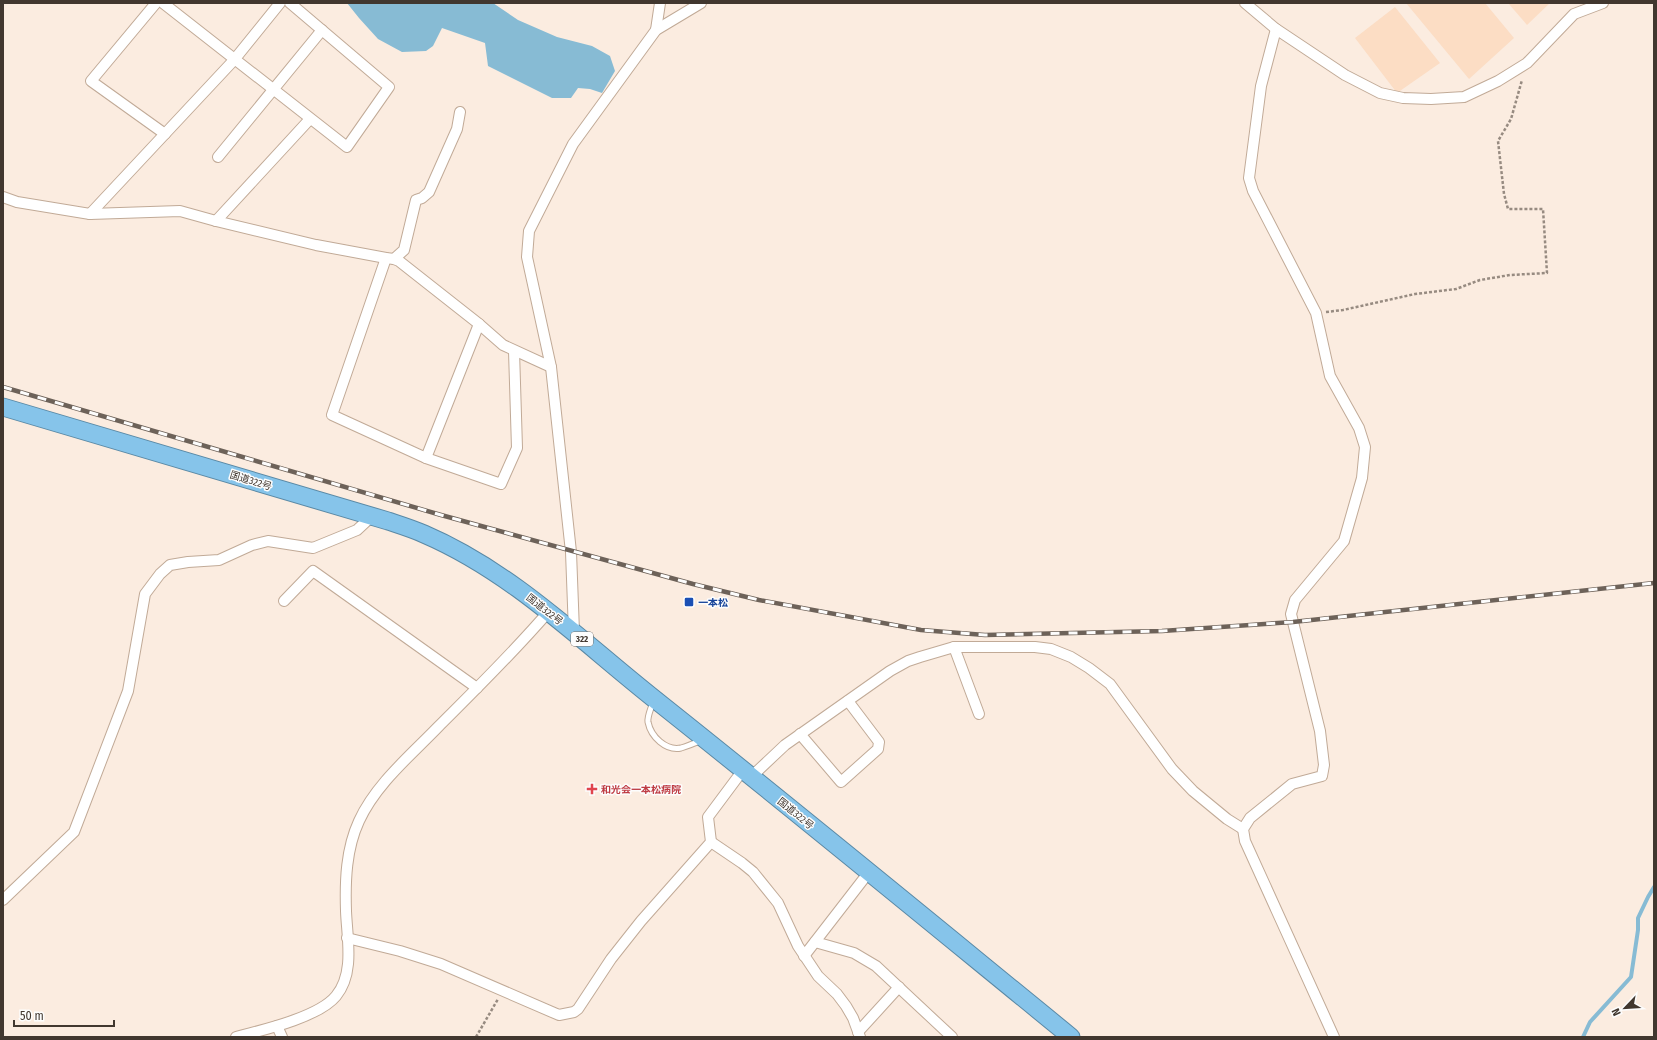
<svg xmlns="http://www.w3.org/2000/svg" width="1657" height="1040" viewBox="0 0 1657 1040" font-family="'Fira Sans Condensed','Noto Sans JP',sans-serif">
	<rect width="100%" height="100%" fill="#fbece0"/>
	<g fill="#fcddc4">
		<polygon points="1406,3 1485,3 1514,38 1469,79"/>
		<polygon points="1508,3 1550,3 1527,25"/>
		<polygon points="1395,7 1440,63 1397,93 1355,38"/>
	</g>
	<polygon fill="#87bbd4" points="347,3 493,3 518,20 557,37 592,46 610,56 615,71 602,93 590,89 578,88 571,98 552,98 488,66 485,43 442,28 433,46 426,51 402,52 378,39 359,18"/>
	<g fill="none" stroke-linecap="round" stroke-linejoin="round">
		<polyline stroke="#87bbd4" stroke-width="4" points="1583,1037 1590,1022 1631,977 1638,930 1638,918 1648,897 1654,887"/>
		<g stroke="#c1aa97" stroke-width="7">
			<path id="service" d="M653,701c-1,6 -6,15 -5,21 3,15 18,29 33,26 7,-2 14,-5 21,-8"/>
		</g>
		<g stroke="#c1aa97" stroke-width="12">
			<g id="minor">
				<polyline points="156,3 91,81 165,134"/>
				<polyline points="163,3 347,147 389,87 290,3"/>
				<polyline points="1245,3 1276,29 1345,75 1380,93 1403,98 1431,99 1464,97 1498,81 1527,63 1574,14 1603,3"/>
				<polyline points="1276,29 1261,86 1249,178 1253,191 1316,313 1330,376 1359,428 1365,447 1362,478 1344,541 1295,600 1291,614 1320,731 1324,765 1322,776 1292,784 1250,818 1243,829 1245,841 1334,1037"/>
				<polyline points="656,30 660,3"/>
				<polyline points="218,157 322,30"/>
				<polyline points="3,197 17,202 90,214 180,211 216,221 316,245 386,258 394,259 399,261 479,324 503,345 551,367"/>
				<polyline points="90,214 234,60 280,3"/>
				<polyline points="216,221 310,119"/>
				<polyline points="386,258 332,415 426,458 501,484 517,448 514,351"/>
				<polyline points="394,259 404,250 416,200 422,198 429,192 457,129 460,112"/>
				<polyline points="426,458 479,324"/>
				<polyline points="284,601 313,571 477,688"/>
				<polyline points="574,632 571,552 551,367 527,257 529,231 573,144 656,30 701,3"/>
				<polyline points="954,647 979,714"/>
				<polyline points="800,734 841,782 878,749 879,742 848,701"/>
				<polyline points="751,777 785,745 890,671 908,661 920,657 954,647 1035,647 1051,649 1071,657 1089,668 1110,684 1172,769 1193,791 1227,819 1243,829"/>
				<polyline points="711,842 742,863 753,872 778,903 798,946 818,976 837,994 846,1006 853,1018 860,1037"/>
				<polyline points="3,900 74,832 128,691 145,594 160,574 170,565 188,562 219,560 252,545 268,541 313,548 357,530 372,516"/>
				<polyline points="347,938 400,951 441,964 559,1015 574,1012 578,1009 611,959 641,921 711,842 708,817 743,770"/>
				<polyline points="815,942 854,953 876,966 952,1037"/>
				<polyline points="804,956 869,872"/>
				<polyline points="277,1026 282,1037"/>
				<polyline points="858,1032 899,987"/>
				<path d="M236,1037c27,-7 83,-20 100,-41 19,-23 11,-58 10,-85 -1,-30 0,-62 13,-90 17,-37 51,-65 79,-94 38,-38 76,-75 111,-116"/>
			</g>
		</g>
		<g stroke="#5a89a5" stroke-width="19">
			<path id="trunk" d="M3,407l385,114c12,4 25,8 36,13 91,39 161,111 238,171 137,109 273,221 409,332"/>
		</g>
		<g stroke="#978b81" stroke-width="2.5" stroke-dasharray="3 2" stroke-linecap="butt">
			<polyline points="1326,312 1343,310 1415,294 1456,289 1480,280 1510,275 1547,273 1543,209 1508,209 1504,194 1498,141 1511,119 1522,80"/>
			<polyline points="476,1037 498,999"/>
		</g>
		<use href="#service" stroke="#fff" stroke-width="5"/>
		<use href="#minor" stroke="#fff" stroke-width="10"/>
		<use href="#trunk" stroke="#86c4ea" stroke-width="17"/>
		<g stroke="#6d6259" stroke-width="4.5">
			<polyline id="rail" points="3,387 441,515 693,584 759,600 921,630 985,635 1162,631 1293,622 1654,583"/>
		</g>
		<use href="#rail" stroke="#fdfdfd" stroke-width="3" stroke-dasharray="9" stroke-linecap="butt"/>
	</g>
	<rect fill="#1a4fb4" stroke="#fdfdfd" stroke-width="1.5" x="684" y="597" width="10" height="10" rx="2"/>
	<path fill="#e0444e" stroke="#fdfdfd" stroke-width="1.5" d="M590 783h4v4h4v4h-4v4h-4v-4h-4v-4h4z"/>
	<g text-anchor="middle" stroke-width="3" stroke-linejoin="round" paint-order="stroke">
		<rect fill="#fdfdfd" stroke="#79726d" stroke-width="1" x="571" y="632" width="22" height="14" rx="3"/>
		<g font-size="9" font-weight="bold" fill="#41372f">
			<text x="582" y="642">322</text>
		</g>
		<g font-size="10" fill="#41372f" stroke="#fdfdfd">
			<text transform="translate(251 480) rotate(17)" y="4">国道322号</text>
			<text transform="translate(545 609) rotate(38)" y="4">国道322号</text>
			<text transform="translate(796 813) rotate(39)" y="4">国道322号</text>
		</g>
		<g font-size="10" font-weight="bold" fill="#164399" stroke="#fdfdfd" text-anchor="start">
			<text x="698" y="606">一本松</text>
		</g>
		<g font-size="10" font-weight="bold" fill="#be3a42" stroke="#fdfdfd" text-anchor="start">
			<text x="601" y="793">和光会一本松病院</text>
		</g>
	</g>
	<rect width="1657" height="1040" fill="none" stroke="#41372f" stroke-width="8"/>
	<g transform="translate(1625 1008) rotate(245)" stroke="#fdfdfd" stroke-width="3" paint-order="stroke">
	<path d="M0-3L7 15L0 10L-7 15Z" fill="#41372f"/>
	<text y="-6" font-size="11" font-weight="bold" text-anchor="middle" fill="#41372f">N</text>
	</g>
	<path d="M14 1020v6h100v-6" fill="none" stroke="#41372f" stroke-width="2"/>
	<text x="20" y="1020" font-size="12" fill="#41372f" stroke="#fdfdfd" stroke-width="3" paint-order="stroke">50 m</text>
</svg>
